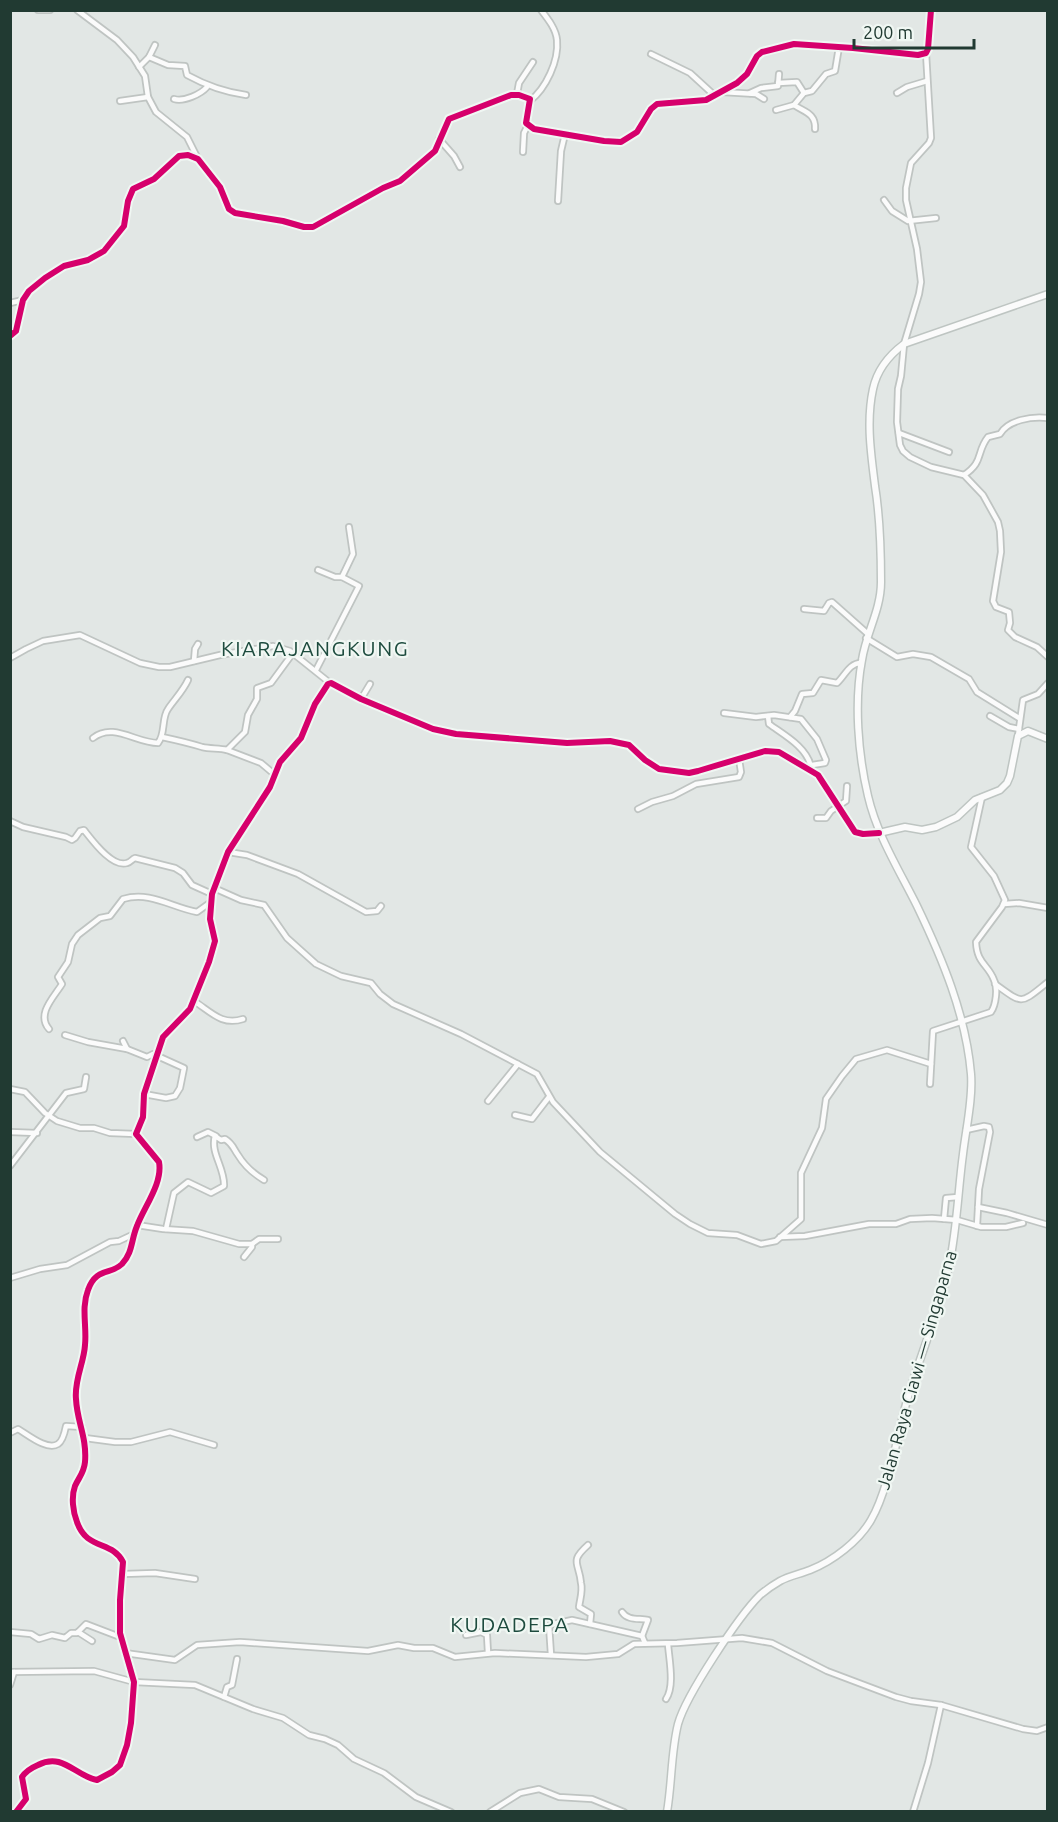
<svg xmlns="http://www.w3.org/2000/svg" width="1058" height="1822" viewBox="0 0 1058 1822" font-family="Ubuntu,sans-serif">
	<rect width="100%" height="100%" fill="#e2e7e5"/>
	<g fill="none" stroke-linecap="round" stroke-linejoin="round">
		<g stroke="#bfc4c2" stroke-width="8">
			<g id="minor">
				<polyline points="38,10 50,10"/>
				<polyline points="77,10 117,40 133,57 145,76 148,97 156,112 187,137 198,159"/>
				<polyline points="926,53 931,138 929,143 911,163 906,188 906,200 917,249 921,282 919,294 904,344 901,376 898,389 897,422 900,445 903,451 910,457 931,467 964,475 983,495 998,522 1000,531 1001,552 993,601 996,607 1009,612 1010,623 1008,630 1015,637 1037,647 1048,657"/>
				<polyline points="651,54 690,73 714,95"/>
				<path d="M149,57l19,8 17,1 2,9c20,11 37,17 59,20"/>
				<polyline points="139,67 149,57 155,45"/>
				<polyline points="778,83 797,82 804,93"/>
				<polyline points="722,92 756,94 764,99"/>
				<polyline points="750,93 761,88 778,86 779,74"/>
				<polyline points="897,93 907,87 927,81"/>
				<polyline points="517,94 519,83 533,62"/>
				<path d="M174,99c10,3 27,-5 33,-12"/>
				<polyline points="120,101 148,97"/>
				<path d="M530,101c16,-13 29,-40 27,-61 -1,-11 -9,-21 -16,-30"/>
				<path d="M794,105c10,7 22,8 21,24"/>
				<polyline points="776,110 794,105 804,93 812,91 826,74 835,71 839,47"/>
				<polyline points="439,139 454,156 460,167"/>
				<polyline points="523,152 524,133 528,125"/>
				<polyline points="884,200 892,211 908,221 936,218"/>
				<polyline points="558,201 561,151 565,134"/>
				<polyline points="10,303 23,300"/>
				<polyline points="10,336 16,331 23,300 29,291 45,278 64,266 88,260 104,251 124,226 128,201 133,189 154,179 179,156 188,155 198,159 220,187 229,209 235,213 283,221 304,227 313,227 383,188 400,181 435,151 449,119 511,95 519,95 530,99 526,123 534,129 604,141 621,142 637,132 651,109 657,104 706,100 737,83 747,74 757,56 762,52 794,44 853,48 918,55 926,53 928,49 931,10"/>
				<polyline points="899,433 949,452"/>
				<path d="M964,475c20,-13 12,-23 24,-38l12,-3c8,-14 32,-18 48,-16"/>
				<polyline points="318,570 335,577 342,577"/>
				<polyline points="804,609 824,611 829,603 832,602 868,634"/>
				<polyline points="866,638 897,657 913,654 931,657 969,679 977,692 1019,718"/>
				<polyline points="10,658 26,649 43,641 80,635 140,663 159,667 170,667 220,655 273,646 290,651 330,683"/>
				<polyline points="194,661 195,649 198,644"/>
				<polyline points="316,670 359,586 342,577 353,554 349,527"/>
				<polyline points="361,699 370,684"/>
				<polyline points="724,713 756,717 774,715 801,719 817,739 826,760 825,763 812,765"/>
				<path d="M768,716l1,8c15,11 38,23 42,43"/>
				<polyline points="990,716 1009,727 1019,729"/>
				<path d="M790,717l5,-6 7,-17 11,-1 8,-13 16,3c8,-7 12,-20 24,-20"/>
				<polyline points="1018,736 1023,700 1038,694 1048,683"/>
				<path d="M162,737c14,3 27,6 40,10 8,2 17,1 25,3"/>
				<path d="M93,738c20,-16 43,5 65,5 8,-10 3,-24 10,-34 6,-9 15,-18 20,-29"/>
				<polyline points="274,774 261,763 227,750 245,732 248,715 257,699 257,688 271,683 293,653"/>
				<polyline points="638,809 652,802 673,796 696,784 739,777 741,772 739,759"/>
				<polyline points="817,818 826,818 831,811 846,801 847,786"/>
				<path d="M10,821l13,6 43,10 6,3 3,-2 5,-7 4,-1c8,10 28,38 43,33 4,-1 5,-4 8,-5l40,10 8,5 9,12 20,9"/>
				<polyline points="228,852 247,855 298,874 366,912 377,911 381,906"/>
				<polyline points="214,888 241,900 264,905 287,938 316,964 341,976 371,983 380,994 393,1004 461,1034 537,1074 553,1102 600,1152 675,1214 690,1224 708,1233 737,1235 761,1244 776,1241 801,1219 801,1173 822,1128 826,1099 842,1076 856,1059 887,1050 931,1064"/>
				<polyline points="1004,904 1019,903 1048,908"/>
				<path d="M995,984c29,21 25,20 53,-2"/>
				<path d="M194,1001c17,11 28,25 49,18"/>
				<path d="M49,1029c-13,-15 5,-32 13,-45l-4,-7 10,-15 4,-18 6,-9 22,-17 10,-2 13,-17c27,-8 48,8 74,13l14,-10"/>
				<polyline points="65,1035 88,1042 127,1049"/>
				<polyline points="123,1041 127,1049 147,1057 153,1054 184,1068 180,1088 175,1096 166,1098 144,1094"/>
				<path d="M930,1084l3,-53 58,-19c5,-7 7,-24 3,-32 -6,-16 -17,-16 -18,-38l26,-35 3,-7 -11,-24 -23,-29 11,-50"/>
				<polyline points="10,1089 25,1092 45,1113 57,1121 80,1128 94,1128 110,1133 136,1134"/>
				<polyline points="488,1101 518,1064"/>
				<polyline points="515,1115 532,1119 549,1097"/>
				<polyline points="966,1130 984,1126 989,1127 990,1132 979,1189 977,1226"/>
				<polyline points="10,1132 37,1133"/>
				<polyline points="197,1137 208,1132 216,1136"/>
				<polyline points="10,1166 66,1093 84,1089 86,1077"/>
				<polyline points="978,1207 1007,1213 1048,1225"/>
				<polyline points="944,1219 946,1198 958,1197"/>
				<polyline points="137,1225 163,1229 193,1231 239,1244 252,1244 252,1247 244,1257"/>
				<path d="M166,1229l8,-36 14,-11 23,11 13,-7c1,-18 -14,-33 -9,-50l6,4 4,-1c8,5 8,9 13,16 6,10 16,19 26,25"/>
				<polyline points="780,1237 805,1236 869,1224 896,1224 910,1219 932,1218 957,1220 981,1227 1006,1227 1023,1223"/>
				<polyline points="252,1244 259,1239 278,1239"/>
				<polyline points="10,1278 40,1269 67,1265 110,1242 119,1241 134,1234"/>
				<path d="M10,1433l8,-4c9,5 29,22 40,15 5,-3 7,-13 8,-18l16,1"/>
				<polyline points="85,1438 115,1442 131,1442 170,1432 214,1445"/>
				<path d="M588,1545c-19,17 -9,17 -7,38 2,8 -1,16 -2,24l12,7 -1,10"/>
				<polyline points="123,1574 155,1573 195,1579"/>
				<path d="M622,1612c6,9 17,6 26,8l-6,16"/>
				<polyline points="10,1632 31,1634 39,1639 52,1635 65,1638 71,1633 77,1633 86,1624 120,1637"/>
				<polyline points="78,1632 92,1641"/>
				<polyline points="466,1635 481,1632 487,1635 488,1653"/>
				<polyline points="125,1653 175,1660 197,1645 240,1642 368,1651 398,1645 414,1648 433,1648 455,1657 495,1653 586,1657 618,1654 634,1644 677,1643 742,1638 772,1643 827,1671 896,1697 911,1701 941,1705 1023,1729 1037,1731 1048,1727"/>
				<polyline points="551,1655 549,1625 572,1620 642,1636 645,1643"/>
				<polyline points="10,1672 94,1671 134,1682 195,1685 253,1709 283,1718 309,1735 325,1739 338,1745 354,1759 384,1773 416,1797 451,1812"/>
				<polyline points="10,1685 14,1672"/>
				<polyline points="224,1697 227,1687 232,1685 237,1659"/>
				<path d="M666,1699c9,-13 3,-40 2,-55"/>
				<path d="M16,1812l10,-13 -4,-22c4,-6 9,-9 16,-12 25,-13 37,11 59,15l15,-8 8,-7 7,-20 4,-22 3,-41 -14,-49v-33l3,-38c-11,-22 -36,-11 -46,-40 -4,-10 -6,-25 -2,-36 4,-9 9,-13 10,-24 2,-25 -8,-40 -9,-63 -2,-19 8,-36 9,-54 2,-18 -4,-37 3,-55 8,-23 23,-15 34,-26 11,-12 9,-24 15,-38 7,-19 26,-43 22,-64l-23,-28 7,-17 1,-23 19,-57 27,-28 19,-47 6,-21 -5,-22 2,-25 16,-42 42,-65 10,-25 21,-24 14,-34 13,-20 3,-1 30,16 72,30 23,5 111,9 43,-2 19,4 16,15 14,9 30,4 9,-2 67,-20 14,1 39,23 37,57 8,2 16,-1"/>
				<polyline points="490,1812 520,1793 539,1789 559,1797 592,1799 624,1812"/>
				<polyline points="913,1812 928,1763 941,1705"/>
			</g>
		</g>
		<g stroke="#bec5c2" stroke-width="9">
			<g id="secondary">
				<polyline points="879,833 905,827 922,830 936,827 957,817 975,800 1000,790 1007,783 1010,776 1018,736 1028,731 1048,739"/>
				<path d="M667,1812c5,-29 4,-60 11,-88 8,-29 61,-108 82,-129 6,-5 13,-10 20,-14 9,-5 20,-7 30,-11 23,-9 49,-29 61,-50 17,-29 26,-83 35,-116 13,-47 33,-91 43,-138 8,-37 9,-75 14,-112 3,-26 10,-55 8,-80 -5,-59 -29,-116 -54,-168 -18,-36 -40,-71 -49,-110 -10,-42 -14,-94 -6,-136 4,-27 19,-50 19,-78 0,-32 -1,-65 -6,-96 -4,-32 -9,-65 -2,-97 4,-19 15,-33 31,-45l144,-50"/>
			</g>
		</g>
		<use href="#minor" stroke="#fbfbfb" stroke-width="4.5"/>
		<use href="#secondary" stroke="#fbfbfb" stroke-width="6"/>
		<g stroke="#f0f7f3" stroke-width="10">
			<g id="cycleway">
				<polyline points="10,336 16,331 23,300 29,291 45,278 64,266 88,260 104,251 124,226 128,201 133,189 154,179 179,156 188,155 198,159 220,187 229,209 235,213 283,221 304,227 313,227 383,188 400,181 435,151 449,119 511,95 519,95 530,99 526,123 534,129 604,141 621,142 637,132 651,109 657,104 706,100 737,83 747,74 757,56 762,52 794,44 853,48 918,55 926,53 928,49 931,10"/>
				<path d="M16,1812l10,-13 -4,-22c4,-6 9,-9 16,-12 25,-13 37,11 59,15l15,-8 8,-7 7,-20 4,-22 3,-41 -14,-49v-33l3,-38c-11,-22 -36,-11 -46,-40 -4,-10 -6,-25 -2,-36 4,-9 9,-13 10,-24 2,-25 -8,-40 -9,-63 -2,-19 8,-36 9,-54 2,-18 -4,-37 3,-55 8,-23 23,-15 34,-26 11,-12 9,-24 15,-38 7,-19 26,-43 22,-64l-23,-28 7,-17 1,-23 19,-57 27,-28 19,-47 6,-21 -5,-22 2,-25 16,-42 42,-65 10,-25 21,-24 14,-34 13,-20 3,-1 30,16 72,30 23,5 111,9 43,-2 19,4 16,15 14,9 30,4 9,-2 67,-20 14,1 39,23 37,57 8,2 16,-1"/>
			</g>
		</g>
		<use href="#cycleway" stroke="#d6006c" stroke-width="6"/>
	</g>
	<g text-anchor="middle" stroke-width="4.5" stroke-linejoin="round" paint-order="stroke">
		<g font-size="18" fill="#213a32" stroke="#f0f7f3">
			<text transform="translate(917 1370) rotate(-74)" y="6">Jalan Raya Ciawi — Singaparna</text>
		</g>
		<g font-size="21" letter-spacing="1.5" fill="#1d4b3e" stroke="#f0f7f3">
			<text x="315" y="656">KIARAJANGKUNG</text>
			<text x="510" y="1632">KUDADEPA</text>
		</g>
	</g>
	<rect width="1058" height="1822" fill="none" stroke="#213a32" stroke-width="24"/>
	<path d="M854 39v9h120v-9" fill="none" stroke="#213a32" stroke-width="3"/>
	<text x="863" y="39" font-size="18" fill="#213a32" stroke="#f0f7f3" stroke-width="4.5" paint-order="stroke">200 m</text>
</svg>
